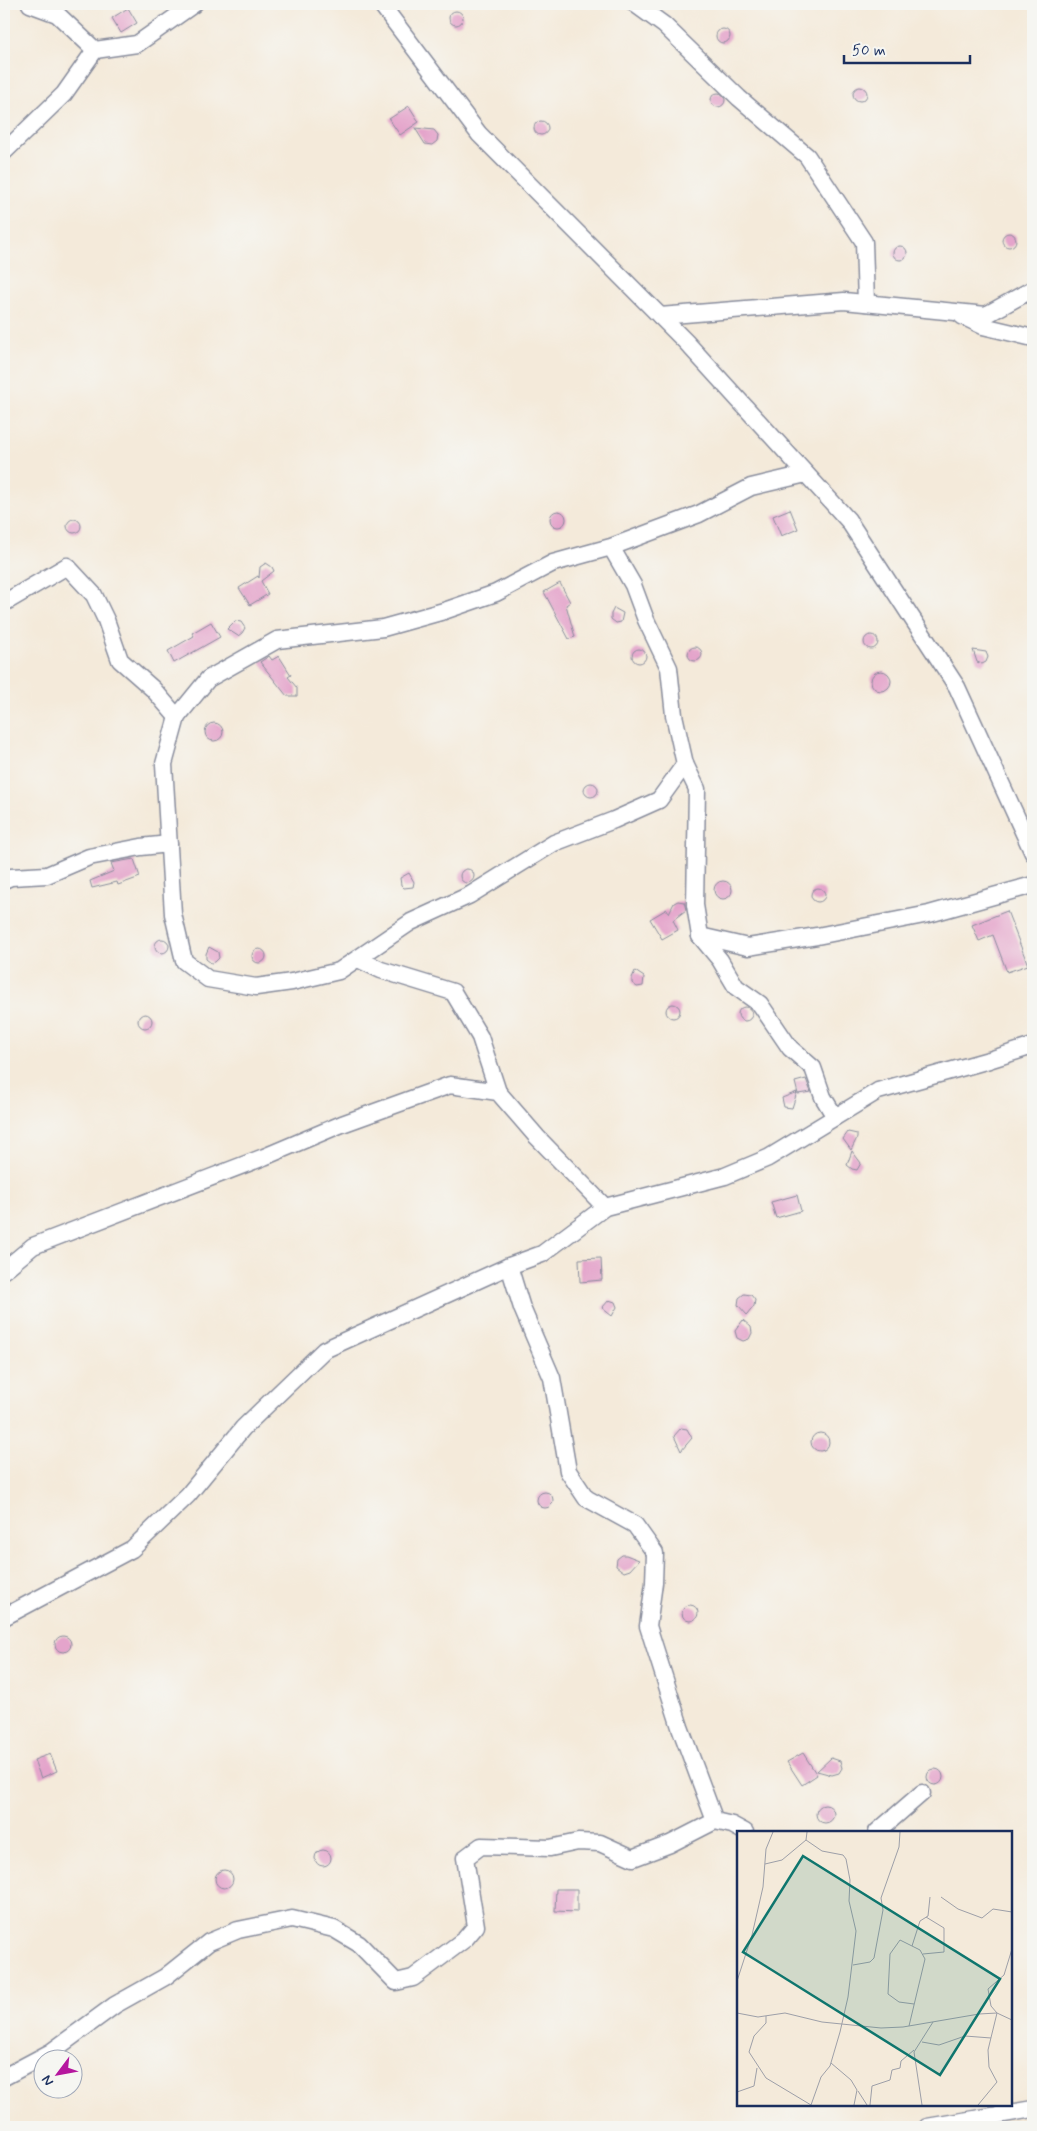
<svg xmlns="http://www.w3.org/2000/svg" width="1037" height="2131" viewBox="0 0 1037 2131" font-family="Mynerve,sans-serif">
	<rect width="100%" height="100%" fill="#f6f6f2"/>
	<filter id="ink" filterUnits="userSpaceOnUse"><feTurbulence type="fractalNoise" baseFrequency=".02" numOctaves="2"/><feDisplacementMap in="SourceGraphic" scale="10" xChannelSelector="R" yChannelSelector="G"/><feConvolveMatrix kernelMatrix="1 2 1 2 8 2 1 2 1" color-interpolation-filters="sRGB"/></filter>
	<filter id="wash" filterUnits="userSpaceOnUse"><feTurbulence type="fractalNoise" baseFrequency=".0096" numOctaves="4" result="noise"/><feDisplacementMap in="SourceGraphic" scale="20" xChannelSelector="R" yChannelSelector="G"/><feGaussianBlur stdDeviation="1.12" result="paint"/><feColorMatrix in="noise" values="0 0 0 0 0 0 0 0 0 0 0 0 0 0 0 0 0 1.4 0 .05"/><feComposite in="paint" operator="in"/></filter>
	<g filter="url(#wash)">
		<rect width="100%" height="100%" fill="#f4eada"/>
		<g id="blocks">
			<g fill="#e4a4cb">
				<polygon points="128,8 137,23 121,33 112,18"/>
				<circle cx="456" cy="18" r="7"/>
				<circle cx="723" cy="36" r="7"/>
				<circle cx="860" cy="94" r="7"/>
				<circle cx="718" cy="100" r="7"/>
				<polygon points="409,106 419,122 400,135 389,119"/>
				<circle cx="541" cy="128" r="7"/>
				<polygon points="415,128 434,130 438,135 437,141 432,145 425,144"/>
				<circle cx="1009" cy="240" r="7"/>
				<circle cx="900" cy="253" r="7"/>
				<polygon points="790,509 798,529 781,536 773,516"/>
				<circle cx="558" cy="519" r="8"/>
				<circle cx="74" cy="526" r="7"/>
				<polygon points="266,563 272,567 274,571 261,581 268,594 250,605 239,588 258,576 259,578 260,567"/>
				<polygon points="560,583 570,602 566,605 575,637 569,639 544,592"/>
				<polygon points="614,608 623,613 621,622 616,623 611,619 611,614"/>
				<polygon points="235,621 241,622 245,628 242,633 238,636 227,629"/>
				<polygon points="211,622 220,637 174,663 168,651 194,636 192,633"/>
				<circle cx="871" cy="642" r="7"/>
				<circle cx="695" cy="654" r="7"/>
				<circle cx="639" cy="656" r="7"/>
				<polygon points="973,650 986,652 988,657 986,662 982,664 977,662"/>
				<polygon points="269,656 272,660 279,656 291,675 288,677 297,688 297,696 287,696 260,662"/>
				<circle cx="881" cy="681" r="10"/>
				<circle cx="214" cy="732" r="9"/>
				<circle cx="591" cy="790" r="7"/>
				<polygon points="134,859 140,877 118,885 117,882 92,888 90,881 114,871 111,863"/>
				<circle cx="467" cy="876" r="7"/>
				<polygon points="409,873 414,882 413,887 404,888 401,885 400,878"/>
				<circle cx="723" cy="890" r="9"/>
				<circle cx="818" cy="895" r="7"/>
				<polygon points="678,901 684,902 686,910 673,920 678,930 662,939 650,919 667,909 669,913 674,903"/>
				<polygon points="1007,911 1028,965 1007,972 993,935 979,941 972,925"/>
				<circle cx="162" cy="946" r="7"/>
				<polygon points="209,947 218,952 219,958 215,962 211,963 206,959 206,954"/>
				<circle cx="259" cy="956" r="7"/>
				<polygon points="635,971 644,977 643,986 637,987 632,983 632,978"/>
				<circle cx="673" cy="1011" r="7"/>
				<circle cx="745" cy="1014" r="7"/>
				<circle cx="145" cy="1021" r="7"/>
				<polygon points="806,1079 811,1092 798,1094 795,1082"/>
				<polygon points="797,1092 792,1108 784,1107 782,1098"/>
				<polygon points="848,1132 857,1134 857,1138 851,1150 843,1139"/>
				<polygon points="852,1151 861,1163 857,1170 852,1169 847,1165"/>
				<polygon points="797,1195 801,1211 776,1218 771,1202"/>
				<polygon points="601,1258 602,1280 580,1282 579,1259"/>
				<polygon points="744,1294 751,1295 755,1300 754,1306 747,1315 738,1305 739,1298"/>
				<polygon points="609,1300 615,1302 617,1307 612,1316 602,1308"/>
				<polygon points="743,1320 751,1327 752,1333 749,1339 743,1341 737,1338 735,1331"/>
				<polygon points="681,1428 687,1429 692,1438 681,1451 674,1436"/>
				<circle cx="820" cy="1442" r="9"/>
				<circle cx="545" cy="1500" r="8"/>
				<polygon points="622,1555 626,1555 639,1560 630,1570 624,1572 616,1566 617,1559"/>
				<circle cx="690" cy="1613" r="8"/>
				<circle cx="63" cy="1644" r="8"/>
				<polygon points="803,1753 817,1775 802,1785 787,1762"/>
				<polygon points="50,1754 57,1771 41,1778 34,1760"/>
				<polygon points="831,1758 840,1761 842,1768 839,1773 832,1775 817,1771"/>
				<circle cx="935" cy="1777" r="8"/>
				<circle cx="825" cy="1814" r="9"/>
				<circle cx="323" cy="1858" r="8"/>
				<circle cx="224" cy="1879" r="9"/>
				<polygon points="556,1889 577,1889 577,1912 555,1911"/>
			</g>
		</g>
	</g>
	<g filter="url(#ink)">
		<use href="#blocks" fill-opacity="0" stroke="#888c9c" stroke-width="1"/>
		<g fill="none" stroke-linecap="round" stroke-linejoin="round">
			<g stroke="#888c9c" stroke-width="19">
				<g id="minor">
					<polyline points="30,4 57,14 95,50 137,44 194,4"/>
					<polyline points="381,4 479,134 686,342 848,520 957,687 1033,853"/>
					<polyline points="635,4 664,25 739,98 807,156 864,242 866,303"/>
					<polyline points="4,152 64,94 95,50"/>
					<polyline points="660,316 844,301 986,315 1033,289"/>
					<polyline points="962,316 983,326 1033,338"/>
					<polyline points="611,547 633,585 646,620 669,668 674,715 685,764 659,800 614,820 554,843 470,895 411,922 339,971 292,982 256,987 208,979 184,961 173,914 164,764 177,717 208,679 277,640 383,628 444,611 496,593 553,563 611,547 699,514 751,487 806,474"/>
					<polyline points="4,603 67,566 94,595 106,620 120,660 153,689 177,717"/>
					<polyline points="685,764 697,789 695,905 700,936 720,960 736,987 760,1004 790,1048 813,1068 823,1097 835,1117"/>
					<polyline points="4,880 11,877 47,875 89,857 141,847 169,844"/>
					<polyline points="700,936 748,947 817,936 929,914 1033,885"/>
					<polyline points="358,959 381,970 453,992 480,1037 498,1092"/>
					<polyline points="509,1266 522,1308 552,1378 568,1471 586,1498 635,1525 655,1553 654,1583 648,1626 680,1727 715,1821"/>
					<polyline points="4,1270 33,1246 264,1157 342,1124 450,1085 498,1092 537,1137 605,1207"/>
					<polyline points="4,1617 132,1549 188,1495 243,1428 324,1350 509,1266 542,1254 605,1207 725,1176 768,1158 878,1091 989,1060 1033,1046"/>
					<polyline points="877,1832 922,1793"/>
					<polyline points="4,2077 51,2052 115,2005 165,1977 209,1942 238,1930 292,1919 334,1929 359,1944 396,1982 413,1978 465,1939 476,1926 465,1858 481,1846 550,1848 578,1842 600,1843 633,1858 670,1844 715,1821 732,1825 745,1832"/>
					<polyline points="927,2127 1033,2109"/>
				</g>
			</g>
			<use href="#minor" stroke="#fff" stroke-width="16"/>
		</g>
	</g>
	<g transform="translate(737 1831)">
		<rect width="275" height="275" fill="#f4eada"/>
		<path fill="none" stroke="#9d9fa8" stroke-width="1" d="M70,1l-1,8 16,11 21,4 3,4 4,21 -1,21 7,30 -8,66 -8,35 -10,34 -9,11 -10,28M28,33l17,-4 24,-20M204,66l17,12 24,9 11,-9 19,3M175,115l8,-25 8,-5 2,-19M186,123l21,-2v-24l-18,-11M116,134l17,-3 4,-4 9,-48 -2,-12 18,-51 1,-15M0,150l15,-46 11,-48 3,-38 7,-17M0,182l21,4 27,-4 37,9 59,6 22,-1 76,-13 18,-1 15,7M29,185v7l-12,13 -5,16 17,26 45,27M172,195l16,-67 -5,-9 -20,-10 -10,14 -2,40 11,8 15,2M185,211l17,3 26,-9 26,2M94,232l20,17 6,10 -3,15M121,260l9,14M0,261l17,-6 3,-18M133,274l2,-19 18,-6 2,-10 8,-2 1,-7 13,-11M185,274l-8,-53 19,-30M241,274l19,-23 -8,-15 -1,-17 9,-37 -6,-7 -3,-17 16,-14 8,-26"/>
		<path fill="#0f766e" fill-opacity="0.15" stroke="#0f766e" stroke-width="2.5" d="M66,25l197,123 -60,96 -197,-123z"/>
		<rect width="275" height="275" fill="none" stroke="#1b2f5e" stroke-width="2.5"/>
	</g>
	<rect width="1037" height="2131" fill="none" stroke="#f6f6f2" stroke-width="20"/>
	<g transform="translate(58 2074) rotate(238)"><circle r="24" fill="#f6f6f2" stroke="#9ea6b7"/>
	<path d="M0-4L9 19L0 12L-9 19Z" fill="#b5179e"/>
	<text y="-8" font-size="14" font-weight="bold" text-anchor="middle" fill="#1b2f5e">N</text>
	</g>
	<path d="M844 55v8h126v-8" fill="none" stroke="#1b2f5e" stroke-width="2.5"/>
	<text x="852" y="55" font-size="15" fill="#1b2f5e" stroke="#f6f6f2" stroke-width="4" paint-order="stroke">50 m</text>
</svg>
